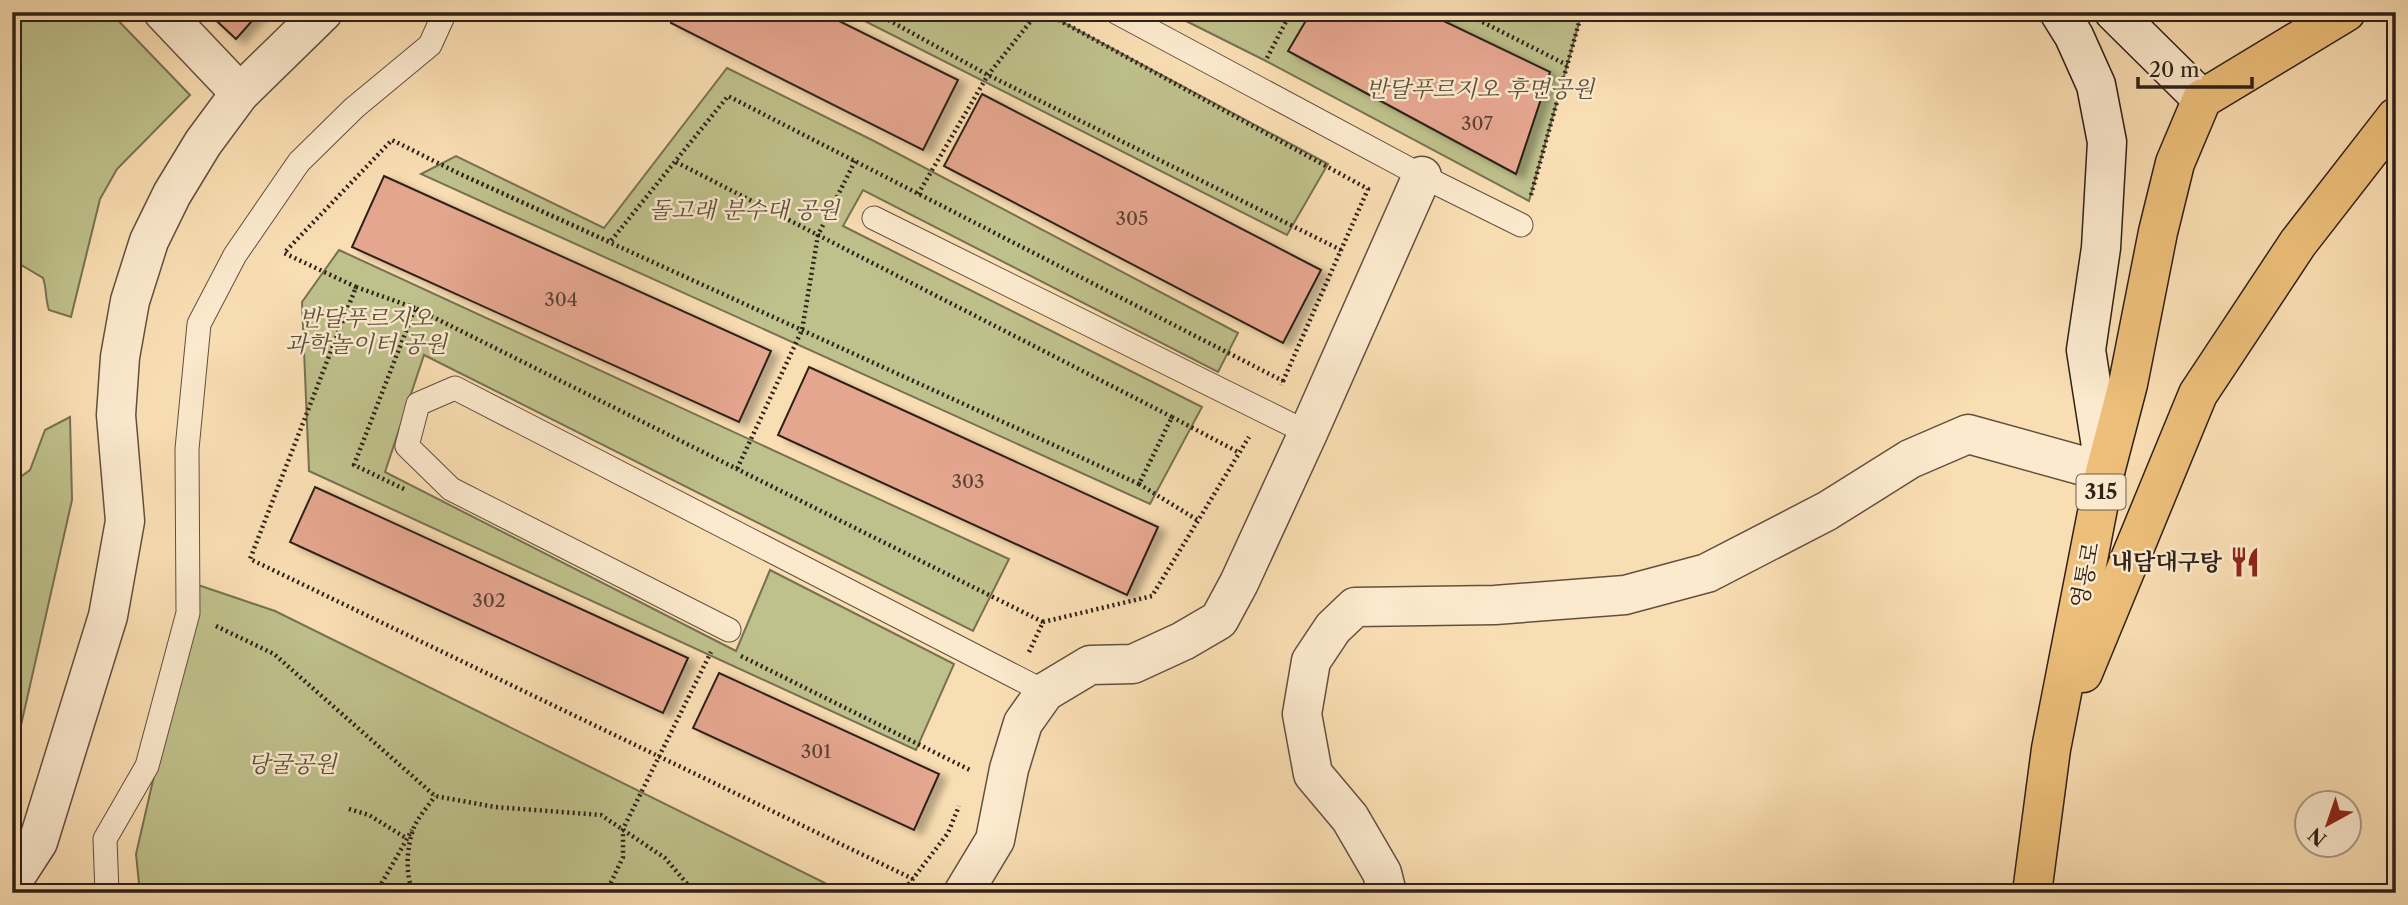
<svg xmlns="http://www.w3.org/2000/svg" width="2408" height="905" viewBox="0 0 2408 905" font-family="'Libre Caslon Text','Noto Serif KR',serif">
	<defs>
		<filter id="shadow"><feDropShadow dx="8" dy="4.5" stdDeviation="3.5" flood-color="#0004"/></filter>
	</defs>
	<rect width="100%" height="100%" fill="#fadeb3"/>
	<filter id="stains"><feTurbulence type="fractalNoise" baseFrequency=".00286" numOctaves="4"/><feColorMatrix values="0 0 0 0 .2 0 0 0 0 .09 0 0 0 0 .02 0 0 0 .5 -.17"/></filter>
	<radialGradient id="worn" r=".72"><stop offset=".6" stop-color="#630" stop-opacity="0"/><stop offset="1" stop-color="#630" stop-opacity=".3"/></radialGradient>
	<g fill="#bfc18c" stroke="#777152" stroke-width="2">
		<path d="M12,12h98l80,83 -73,74 -17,30 -29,118 -22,-7c-4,-11 -2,-21 -6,-32l-27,-16 -4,3z"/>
		<polygon points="847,12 1044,12 1328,164 1287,235"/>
		<polygon points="1168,12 1582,12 1529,201 1266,61"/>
		<polygon points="727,68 874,141 1238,333 1218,372 863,190 843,226 1202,407 1150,504 421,174 456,156 604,228"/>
		<polygon points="339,250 1009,559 973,631 424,355 385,472 736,651 770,570 954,664 916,750 309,471 302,302"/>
		<polygon points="70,417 72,500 12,765 12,483 30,470 45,430"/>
		<polygon points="198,585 275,611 833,887 835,893 140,893 136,854"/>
	</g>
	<g fill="#e5a68f" stroke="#2f2118" stroke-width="2" filter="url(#shadow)">
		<polygon points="207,12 260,12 236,39"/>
		<polygon points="676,12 821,12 958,80 923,150 671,23"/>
		<polygon points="1311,12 1425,12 1550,72 1516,174 1288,51"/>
		<polygon points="982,94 1321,270 1283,343 944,166"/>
		<polygon points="384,176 771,351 739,422 352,247"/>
		<polygon points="809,367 1158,527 1127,595 778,435"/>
		<polygon points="315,487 688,658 663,713 290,542"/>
		<polygon points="719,673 939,774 914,830 693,728"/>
	</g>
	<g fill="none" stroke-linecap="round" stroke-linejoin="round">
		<g stroke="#62503f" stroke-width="25">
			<g id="service">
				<polyline points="1116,12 1422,176 1521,225"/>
				<polyline points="874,218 1308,433"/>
				<polyline points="729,630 451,489 407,446 418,404 455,388 1045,692"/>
				<polyline points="107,893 105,839 147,766 188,613 187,449 199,324 235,255 299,162 354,108 430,45 445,12"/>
			</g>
		</g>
		<g stroke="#62503f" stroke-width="41">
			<g id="minor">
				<polyline points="163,12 240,93"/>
				<polyline points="12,882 38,842 108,616 125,521 116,415 120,357 130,301 149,241 172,194 203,143 240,93 323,12"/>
				<polyline points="963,893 995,840 1009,769 1023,723 1045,692 1090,665 1133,664 1183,641 1219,620 1239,583 1308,433 1422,176"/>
				<polyline points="1387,893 1382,873 1350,818 1313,774 1302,714 1311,661 1333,628 1355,607 1495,605 1625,595 1707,573 1827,511 1910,459 1968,434 2105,472"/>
			</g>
		</g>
		<g stroke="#2f2118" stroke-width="41">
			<g id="secondary">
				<polyline points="2059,12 2074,36 2096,85 2107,142 2101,248 2086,350 2105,472"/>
				<polyline points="2114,12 2202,99"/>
			</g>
		</g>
		<g stroke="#2f2118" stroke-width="41">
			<g id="primary">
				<polyline points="2083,673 2198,394 2298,243 2396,117"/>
				<polyline points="2032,893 2051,749 2105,472 2128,384 2158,232 2175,163 2202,99 2346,12"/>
			</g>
		</g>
		<g stroke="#2f2118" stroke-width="4.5" stroke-dasharray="2 3.5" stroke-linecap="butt">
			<polyline points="874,12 988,75 1341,250"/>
			<polyline points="1044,12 1368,189 1283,381"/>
			<polyline points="1463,12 1567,65"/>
			<polyline points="1267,58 1291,12"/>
			<polyline points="855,161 818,235 1172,417 1139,484 460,174 610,242 728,96 1283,381 1281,385"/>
			<polyline points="676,162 818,235 802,330 737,469"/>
			<polyline points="918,194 988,75 1038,12"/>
			<polyline points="1531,195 1582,12"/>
			<polyline points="356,287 284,253 392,140 460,174"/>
			<polyline points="415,308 356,287 250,559 913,879"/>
			<polyline points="1172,417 1240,453"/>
			<polyline points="1139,484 1199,521"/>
			<polyline points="404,489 354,465 415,308 1043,622"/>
			<polyline points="216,626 274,654 435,796 495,807 601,815 665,858 695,893"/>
			<polyline points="1029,652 1043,622 1152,596 1249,437"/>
			<polyline points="741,656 972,771"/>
			<polyline points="349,809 369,815 406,838"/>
			<polyline points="376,893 412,830"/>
			<path d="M414,893c-10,-18 -7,-50 1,-68 5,-10 14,-20 20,-29"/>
			<polyline points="606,893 623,857 623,829 711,652"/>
			<polyline points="902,893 948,833 959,806"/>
		</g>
		<use href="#service" stroke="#fceace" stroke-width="23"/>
		<use href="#minor" stroke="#fceace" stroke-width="38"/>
		<use href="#secondary" stroke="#fceace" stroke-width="38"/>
		<use href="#primary" stroke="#edbf7a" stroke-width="38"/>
	</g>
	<defs>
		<g id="restaurant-bare" transform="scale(2.415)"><path d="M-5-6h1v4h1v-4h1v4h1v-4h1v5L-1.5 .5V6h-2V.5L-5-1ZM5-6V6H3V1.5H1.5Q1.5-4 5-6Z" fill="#8f2418" stroke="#fceace" stroke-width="2.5" paint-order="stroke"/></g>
	</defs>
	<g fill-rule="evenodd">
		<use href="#restaurant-bare" x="2245" y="562"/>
	</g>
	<g text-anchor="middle" stroke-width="5" stroke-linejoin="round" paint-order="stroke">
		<g font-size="19" fill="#5c4236">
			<text x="1477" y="130">307</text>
			<text x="1132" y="225">305</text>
			<text x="561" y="306">304</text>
			<text x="968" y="488">303</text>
			<text x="489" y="607">302</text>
			<text x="816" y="758">301</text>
		</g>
		<rect fill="#fceace" stroke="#6c5d4f" stroke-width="2" x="2076.5" y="474.5" width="49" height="35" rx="5"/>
		<g font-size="21" font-weight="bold" fill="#2f2118">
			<text x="2101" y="499">315</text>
		</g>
		<g font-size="23" font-style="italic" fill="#5a513b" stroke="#fceace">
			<text x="1480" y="97">반달푸르지오 후면공원</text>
			<text x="744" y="218">돌고래 분수대 공원</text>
			<text x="366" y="326">반달푸르지오<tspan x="366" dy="26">과학놀이터 공원</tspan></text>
			<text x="292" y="772">당굴공원</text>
		</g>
		<g font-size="23" font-weight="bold" fill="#2f2118" stroke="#fceace" text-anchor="end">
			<text x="2222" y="570">내담대구탕</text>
		</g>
		<g font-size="23" fill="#2f2118" stroke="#fceace">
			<text transform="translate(2085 575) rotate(-79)" y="8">영통로</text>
		</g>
	</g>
	<rect width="2408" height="905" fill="none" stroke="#fadeb3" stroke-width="42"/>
	<rect x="14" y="14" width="2380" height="877" fill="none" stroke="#2f2118" stroke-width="3.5"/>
	<rect x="21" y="21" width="2366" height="863" fill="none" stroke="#2f2118" stroke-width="2"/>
	<g transform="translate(2328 824) rotate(220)"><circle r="33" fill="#fceace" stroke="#aa9a85" stroke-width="2"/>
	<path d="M0-5L12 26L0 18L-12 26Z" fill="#8f2418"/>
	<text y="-10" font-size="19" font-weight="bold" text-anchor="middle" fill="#2f2118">N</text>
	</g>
	<path d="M2138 77v10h114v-10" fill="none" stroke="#2f2118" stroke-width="3.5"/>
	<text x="2149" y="77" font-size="21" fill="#2f2118" stroke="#fceace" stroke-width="5" paint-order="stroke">20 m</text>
	<rect width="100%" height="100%" filter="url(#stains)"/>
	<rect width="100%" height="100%" fill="url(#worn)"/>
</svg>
